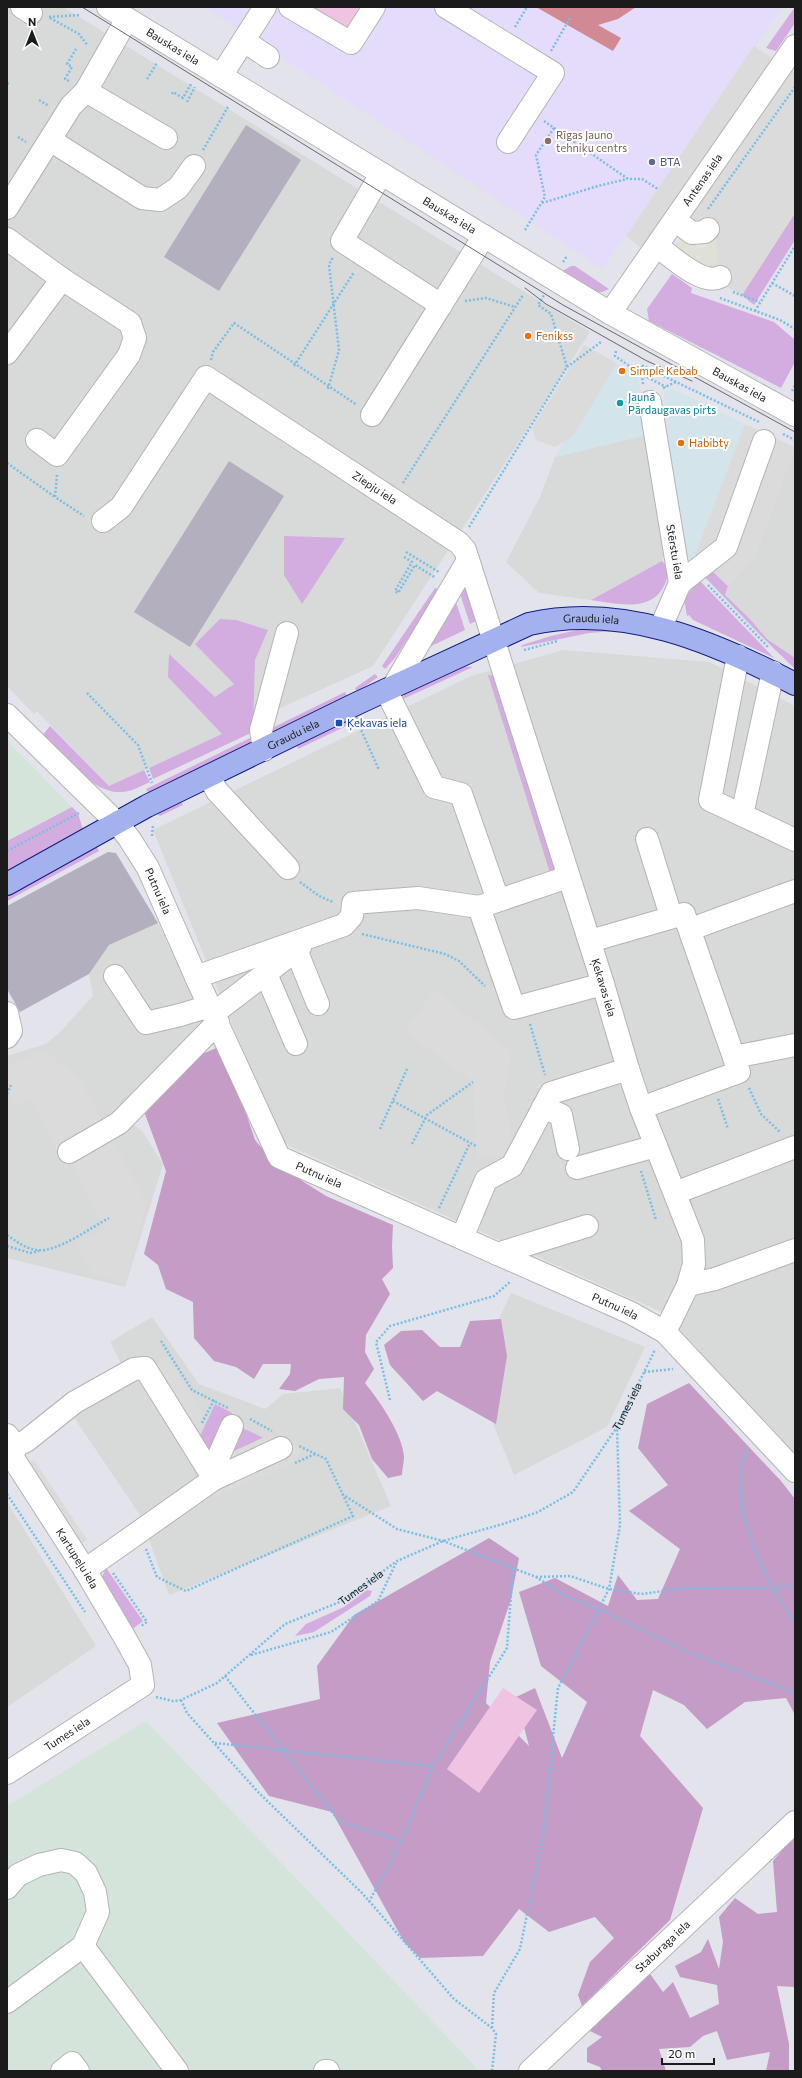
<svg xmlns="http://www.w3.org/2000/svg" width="802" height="2078" viewBox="0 0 802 2078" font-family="Commissioner,sans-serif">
	<rect width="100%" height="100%" fill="#e2e3eb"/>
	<g fill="#d8d9d9">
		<polygon points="7,7 63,7 590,332 373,666 109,786 37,711 34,714 7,686"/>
		<polygon points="647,435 664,553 662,561 591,600 539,593 506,562 540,497 555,457"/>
		<polygon points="795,447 795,658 767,639 750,619 725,595 728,586 754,558"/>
		<polygon points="564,650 709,662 795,706 795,1456 666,1314 280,1142 153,830 471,676"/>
		<polygon points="158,923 208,1029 124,1118 142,1131 163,1164 125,1287 7,1258 7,1056 46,1044 61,1031 93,996 89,974 109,945"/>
		<polygon points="511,1293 645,1347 607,1427 514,1475 473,1375"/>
		<polygon points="152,1317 199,1384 265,1409 283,1394 340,1388 391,1506 169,1595 140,1515 71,1413 127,1375 110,1342"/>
		<polygon points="7,1502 96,1646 7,1707"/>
	</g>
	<g fill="#d3e4eb">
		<polygon points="611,361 638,376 647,435 555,457"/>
		<polygon points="672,389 745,424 695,555 691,559 682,549 666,419 664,390"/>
	</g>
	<g fill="#d5e4db">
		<polygon points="7,741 72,807 7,840"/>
		<polygon points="146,1721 475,2066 476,2071 7,2071 7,1806"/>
	</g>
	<polygon fill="#e4dcfa" points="205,7 782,7 626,236 602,269"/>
	<g fill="#b3afbf">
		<polygon points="246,125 301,160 219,291 164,257"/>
		<polygon points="229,461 284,496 190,647 134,612"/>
		<polygon points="108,852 116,853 158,923 109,945 89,974 20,1012 7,989 7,906"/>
	</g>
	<g fill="#d4ade0">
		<polygon points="795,7 795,23 776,51 766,48"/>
		<polygon points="795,213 795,240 754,305 742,295"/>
		<polygon points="571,266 575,266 609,289 602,292 597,292 563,271"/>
		<polygon points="672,274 692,288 691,293 774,322 795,340 795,362 781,388 649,321 647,309"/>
		<polygon points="284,536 345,538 302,604 284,575"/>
		<path d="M662,561l7,8c-7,46 -45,36 -78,31z"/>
		<polygon points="711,569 728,586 725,595 750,619 767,639 795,658 795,669 759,634 703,575"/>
		<polygon points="699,580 774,658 693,620 689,615 687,616 684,599"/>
		<polygon points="435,588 440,590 395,658 385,669 382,666"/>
		<polygon points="464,589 467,591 476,621 470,624 460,594"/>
		<polygon points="456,602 465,630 425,649"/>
		<polygon points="220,619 236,620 268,630 255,660 253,732 153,779 149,768 222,734 168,677 169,654 215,697 234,684 195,644"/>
		<polygon points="586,628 616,631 589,633 521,647 522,645 551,636"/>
		<polygon points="463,666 473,667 403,699 404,694"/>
		<polygon points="375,674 378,677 357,692 355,688"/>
		<polygon points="488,675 494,676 556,868 551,876"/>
		<polygon points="345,692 348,697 268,735 266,731"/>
		<polygon points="357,716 359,720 298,749 297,746"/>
		<path d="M50,726l59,60 35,-16 6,12c-9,4 -19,10 -29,10 -29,2 -58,-38 -78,-57z"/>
		<polygon points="252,737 250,744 149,794 146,789"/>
		<polygon points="181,801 183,805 160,816 156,813"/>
		<polygon points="72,807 78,813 83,830 7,871 7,841"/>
		<polygon points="97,847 99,851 7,901 7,895"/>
		<polygon points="215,1404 232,1413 212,1455 200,1436"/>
		<polygon points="238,1426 264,1438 223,1456"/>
		<polygon points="106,1568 143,1621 131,1630 101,1579"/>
		<polygon points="367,1590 372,1591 370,1596 314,1632 295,1636 306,1624 344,1607"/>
	</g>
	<g fill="#c49cc6">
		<path d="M223,1045l32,95 19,23 52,33 67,29 -1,21 1,22 -11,11 8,15 -24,41 -1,17 9,17 -9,14c14,17 38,52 39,74 0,6 -2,12 -2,18l-14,3 -16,-19 -13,-34 -16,-16 1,-32 -25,2 -24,12 -16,-2 11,-15 1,-10h-28l-9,15 -18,-12 -22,-6 -20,-23 -1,-36 -27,-13 -8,-24 -14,-11 22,-83 -21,-57 46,-55z"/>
		<polygon points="501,1319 507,1356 496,1424 437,1391 423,1401 390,1365 384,1345 401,1331 422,1330 440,1347 460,1347 470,1321"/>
		<polygon points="689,1383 781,1481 795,1499 795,1715 786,1698 745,1702 707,1729 684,1705 653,1690 640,1736 703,1808 670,1920 582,2006 578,1995 590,1962 614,1938 595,1917 549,1932 519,1909 483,1956 420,1958 404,1942 332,1812 269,1796 217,1723 320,1699 317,1666 354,1615 489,1538 519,1558 511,1599 490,1662 486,1703 529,1746 516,1697 535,1688 562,1758 587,1702 541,1666 519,1592 555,1578 608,1606 618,1575 637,1600 658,1599 680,1549 629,1511 668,1485 638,1448 647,1404"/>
		<polygon points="795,1835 795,1987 777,1986 789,2044 789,2071 766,2071 770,2052 727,2060 717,2031 703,2036 690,2047 659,2049 666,2071 602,2071 600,2067 587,2062 587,2048 602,2037 586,2029 648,1971 663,1992 673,1982 690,2018 719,2004 717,1985 680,1977 675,1966 701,1952 708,1939 719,1969 723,1942 719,1917 735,1898 758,1914 777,1912 773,1861"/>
	</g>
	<g fill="#f1c3e2">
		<polygon points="305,7 364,7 351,27 341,29"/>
		<polygon points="503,1688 537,1710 479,1793 447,1769"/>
	</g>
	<polygon fill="#d18993" points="536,7 636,7 618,19 598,25 621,38 613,51"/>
	<g fill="#dbdbdb">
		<polygon points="754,46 795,73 795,213 742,295 721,284 714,233 675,207 646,251 626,236"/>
		<polygon points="584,345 617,363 573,436 555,447 536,440 532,428"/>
		<polygon points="745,424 795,447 754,558 728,586 695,555"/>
		<polygon points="435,990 512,1052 504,1096 516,1158 477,1157 473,1082 405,1031"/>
		<polygon points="44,1050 80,1079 147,1203 125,1284 92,1273 76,1244 105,1228 73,1168 55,1148 32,1099 15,1105 7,1089 7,1067"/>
		<polygon points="168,1357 203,1414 195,1431 154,1365"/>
		<polygon points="271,1434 303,1449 296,1461 216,1496 209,1487 223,1456"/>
		<polygon points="34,1460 87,1540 77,1546 24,1466"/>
	</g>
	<polygon fill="#dee1d6" points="714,233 719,264 710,272 674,247 680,239 684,238 698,247 706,247 706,239"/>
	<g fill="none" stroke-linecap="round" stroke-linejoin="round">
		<g stroke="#b4b4b4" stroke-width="24">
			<g id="minor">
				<polyline points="22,7 31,13"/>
				<path id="s2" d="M108,7l502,306 185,102"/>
				<polyline points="290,7 351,43 374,7"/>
				<polyline points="446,7 553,73 508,142"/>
				<polyline points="244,41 268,57"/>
				<polyline points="221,76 265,7"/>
				<polyline points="86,91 166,138"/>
				<polyline points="50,140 142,198 160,200 178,188 194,166"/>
				<polyline points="381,174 342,241 441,305 484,236"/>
				<polyline points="7,208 71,106 86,91 127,19"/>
				<polyline points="675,220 692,233 705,232 708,229"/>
				<polyline points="7,239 62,279 130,323 135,338 129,355 57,455 37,440"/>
				<path d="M657,246c14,10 45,40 63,31"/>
				<path id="s3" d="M610,313l185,-267"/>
				<polyline points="7,353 62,279"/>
				<path id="s4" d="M650,402l30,181 -19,44"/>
				<polyline points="372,415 441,305"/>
				<path id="s5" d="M103,521l18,-14 85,-130 253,166 6,7 138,434 25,85 13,39 52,132 1,24 -6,21 -23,47"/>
				<polyline points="680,583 726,547 764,441"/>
				<polyline points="738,656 710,800 742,815"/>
				<polyline points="773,672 742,815 795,840"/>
				<polyline points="393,687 467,562"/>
				<polyline points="386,690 434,787 461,794 498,900"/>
				<path id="s6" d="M7,715l110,108 12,15 19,30 48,109 83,180 352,156 34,19 130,139"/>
				<polyline points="264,750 261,730 287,633"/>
				<polyline points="209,776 217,791 288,868"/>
				<polyline points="647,839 671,916"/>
				<polyline points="568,877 479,907 514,1008 603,984"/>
				<polyline points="691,929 795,891"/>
				<polyline points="590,941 684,914 739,1072 641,1108"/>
				<polyline points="296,950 318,1004"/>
				<polyline points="266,974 296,1044"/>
				<polyline points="115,976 146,1023 180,1015 210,1006"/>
				<polyline points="196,977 344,925 352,916 353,903 418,898 479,907"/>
				<polyline points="7,1013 11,1031 7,1037"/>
				<polyline points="214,1013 300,947"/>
				<polyline points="734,1057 795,1045"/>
				<polyline points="543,1107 561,1115 568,1149"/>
				<polyline points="69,1152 119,1123 218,1022"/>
				<polyline points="577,1168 656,1146"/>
				<polyline points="675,1193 795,1147"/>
				<polyline points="462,1238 486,1180 512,1166 551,1093 628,1069"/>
				<polyline points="497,1254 587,1226"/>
				<polyline points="688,1285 715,1279 795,1250"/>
				<path id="s7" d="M7,1435l8,11 -2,12 72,112 40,68 15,27 3,20 -136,88"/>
				<polyline points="15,1446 26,1441 75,1402 134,1369 145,1368 214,1479"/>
				<polyline points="211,1474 232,1426"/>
				<polyline points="85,1570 214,1479 281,1448"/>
				<polyline points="7,1888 18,1875 39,1865 61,1860 75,1863 86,1873 95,1892 98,1912 83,1946"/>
				<polyline points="7,2002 83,1946 177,2071"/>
				<polyline points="62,2071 72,2063 78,2071"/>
				<polyline points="325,2071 328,2071"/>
				<path id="s8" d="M530,2071l265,-249"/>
			</g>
		</g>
		<g stroke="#121b80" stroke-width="24">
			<g id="major">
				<path id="s9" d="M7,884l140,-78 211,-103 171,-79c94,-21 183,17 266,60"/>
			</g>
		</g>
		<g stroke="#77bfe7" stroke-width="2.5" stroke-dasharray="2 2" stroke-linecap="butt">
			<polyline points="49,17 79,15"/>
			<polyline points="50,18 79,34 88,46"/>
			<polyline points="515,27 527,7"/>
			<polyline points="551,51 570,18"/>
			<polyline points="147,79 157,63"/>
			<polyline points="69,81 65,79 72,67 67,64 76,49"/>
			<polyline points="7,83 10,85"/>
			<polyline points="172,94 173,92 183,98 191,84"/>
			<polyline points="39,100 49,106"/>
			<polyline points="187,102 195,87"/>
			<polyline points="544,121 628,179 642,179 658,189"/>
			<polyline points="18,137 26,142"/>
			<polyline points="203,150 228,107"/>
			<polyline points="542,203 598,186 627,179"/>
			<polyline points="708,209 795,87"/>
			<polyline points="525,230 545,197 536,155 554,128"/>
			<polyline points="563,262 567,256"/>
			<polyline points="772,283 795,296"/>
			<polyline points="733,292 760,302"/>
			<polyline points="720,298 780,320 795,329"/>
			<polyline points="465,301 486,298 515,307"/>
			<polyline points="755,311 795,246"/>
			<polyline points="616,351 615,356 641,374 666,387"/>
			<polyline points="211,360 213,352 234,323 357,405"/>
			<polyline points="294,366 354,272"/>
			<polyline points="567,367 601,342"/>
			<polyline points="643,384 641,365 759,422"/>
			<polyline points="663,388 676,382"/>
			<polyline points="328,389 339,350 329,265 333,257"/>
			<polyline points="792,391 795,385"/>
			<polyline points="783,434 795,440"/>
			<polyline points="7,463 55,497"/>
			<polyline points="57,475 55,497 84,516"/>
			<polyline points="403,483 523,295"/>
			<polyline points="469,527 567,367 551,314 538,305 544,295"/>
			<polyline points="406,552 439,572"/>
			<polyline points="404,557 412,562 395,591 398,593 415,565 436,578"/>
			<polyline points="708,585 768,647"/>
			<polyline points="524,650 558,641"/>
			<polyline points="87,693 138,745 152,783"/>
			<polyline points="358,723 379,770"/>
			<polyline points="152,836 153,825"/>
			<polyline points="7,851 79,813"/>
			<polyline points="300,882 319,896 333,902"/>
			<polyline points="362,934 445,954 459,961 485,986"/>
			<polyline points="530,1024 545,1075"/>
			<polyline points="749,1088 761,1114 780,1132"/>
			<polyline points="7,1094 11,1085"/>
			<polyline points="718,1099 728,1129"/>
			<polyline points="393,1101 476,1146"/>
			<polyline points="380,1129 407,1069"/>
			<polyline points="412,1144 427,1115 473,1082"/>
			<polyline points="641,1171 656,1220"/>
			<polyline points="439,1208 470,1143"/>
			<path d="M7,1235c10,7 19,14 31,15 18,3 54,-23 71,-32"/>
			<polyline points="7,1246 30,1253 39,1251"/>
			<polyline points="161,1341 192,1390 228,1408"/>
			<polyline points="644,1372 673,1369"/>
			<polyline points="390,1400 376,1342 390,1326 494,1296 511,1281"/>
			<polyline points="250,1419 272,1431"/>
			<polyline points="202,1423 214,1400"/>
			<polyline points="747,1449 740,1467 742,1512 754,1549 772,1588 795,1622"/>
			<polyline points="295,1463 315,1454"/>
			<polyline points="7,1494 85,1612"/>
			<polyline points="342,1494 397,1529 443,1541 536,1577 567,1597 598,1609 688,1652 795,1693"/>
			<polyline points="146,1549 157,1577 186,1591 353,1516 326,1459 299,1446"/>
			<polyline points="113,1573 147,1622 141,1626"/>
			<polyline points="536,1577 570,1576 609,1589 641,1594 687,1588 772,1588 795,1586"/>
			<polyline points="251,1655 331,1632 378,1601 396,1563"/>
			<polyline points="225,1676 339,1821 401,1841"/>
			<path id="s1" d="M156,1697l17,4 8,-1 36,-17 68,-59 57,-23 55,-40 46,-20 60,-17 35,-12 35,-20 44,-65 38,-77"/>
			<polyline points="181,1700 187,1713 259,1793 363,1894 454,1999 492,2028 496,2034 492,2071"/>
			<polyline points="215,1743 433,1766"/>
			<polyline points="369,1902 401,1841 433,1766 507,1648 513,1568"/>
			<polyline points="492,2028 494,1993 520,1949 543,1835 558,1688 609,1589 620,1525 617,1427"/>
		</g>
		<use href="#minor" stroke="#fff" stroke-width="22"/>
		<use href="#major" stroke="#a3b1ef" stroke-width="22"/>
		<g stroke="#696969" stroke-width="1">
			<polyline points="82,7 563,305 795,432"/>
			<polyline points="525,288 546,304 647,361 692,381"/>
		</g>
	</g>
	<circle fill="#8d6e63" stroke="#fff" stroke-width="1.5" cx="548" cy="141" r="4"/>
	<circle fill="#5c6f8a" stroke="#fff" stroke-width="1.5" cx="652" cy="162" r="4"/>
	<g fill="#e8710a" stroke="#fff" stroke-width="1.5">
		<circle cx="528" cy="336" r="4"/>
		<circle cx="622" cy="371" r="4"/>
		<circle cx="681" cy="443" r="4"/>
	</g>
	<circle fill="#0f9aa8" stroke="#fff" stroke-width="1.5" cx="620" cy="403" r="4"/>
	<rect fill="#1a4fb4" stroke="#fff" stroke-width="1.5" x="335" y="719" width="8" height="8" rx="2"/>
	<g text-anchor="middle" stroke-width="4" stroke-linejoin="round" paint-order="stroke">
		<g font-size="11" fill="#1b1b1b" stroke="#fff">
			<text dy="4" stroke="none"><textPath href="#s2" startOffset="76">Bauskas iela</textPath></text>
			<text dy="4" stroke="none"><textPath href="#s3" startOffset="162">Antenas iela</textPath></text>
			<text dy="4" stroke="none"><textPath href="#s2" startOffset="400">Bauskas iela</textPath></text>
			<text dy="4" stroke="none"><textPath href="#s2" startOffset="736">Bauskas iela</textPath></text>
			<text dy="4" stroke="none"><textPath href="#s5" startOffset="380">Ziepju iela</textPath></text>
			<text dy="4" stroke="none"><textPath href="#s4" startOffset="152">Stērstu iela</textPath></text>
			<text dy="4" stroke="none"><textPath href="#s9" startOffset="646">Graudu iela</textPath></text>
			<text dy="4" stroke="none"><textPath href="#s9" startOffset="323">Graudu iela</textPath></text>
			<text dy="4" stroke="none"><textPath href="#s6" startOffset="234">Putnu iela</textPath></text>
			<text dy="4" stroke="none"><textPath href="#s5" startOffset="949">Ķekavas iela</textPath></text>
			<text dy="4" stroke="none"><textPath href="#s6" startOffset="570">Putnu iela</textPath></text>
			<text dy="4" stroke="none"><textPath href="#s6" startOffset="894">Putnu iela</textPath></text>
			<text dy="4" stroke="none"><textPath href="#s1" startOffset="576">Tumes iela</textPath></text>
			<text dy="4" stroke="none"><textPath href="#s7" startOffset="145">Kartupeļu iela</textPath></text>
			<text dy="4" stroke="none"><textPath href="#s1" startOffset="240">Tumes iela</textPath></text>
			<text transform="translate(67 1734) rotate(-33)" y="4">Tumes iela</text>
			<text dy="4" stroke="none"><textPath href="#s8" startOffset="182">Staburaga iela</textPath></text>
		</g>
		<g font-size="11" fill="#785e54" stroke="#fff" text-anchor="start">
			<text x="556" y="139">Rīgas Jauno<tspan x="556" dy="13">tehniķu centrs</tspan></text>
		</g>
		<g font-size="11" fill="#4e5e75" stroke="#fff" text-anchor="start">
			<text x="660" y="166">BTA</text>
		</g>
		<g font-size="11" fill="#c56008" stroke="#fff" text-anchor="start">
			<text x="536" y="340">Fenikss</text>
			<text x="630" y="375">Simple Kebab</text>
			<text x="689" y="447">Habibty</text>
		</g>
		<g font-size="11" fill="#0d838f" stroke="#fff" text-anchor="start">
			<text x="628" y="401">Jaunā<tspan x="628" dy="13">Pārdaugavas pirts</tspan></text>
		</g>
		<g font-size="11" fill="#164399" stroke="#fff" text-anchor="start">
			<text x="347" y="727">Ķekavas iela</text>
		</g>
	</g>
	<rect width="802" height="2078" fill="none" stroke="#1b1b1b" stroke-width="16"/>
	<g transform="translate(32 32)" stroke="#ffffff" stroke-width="3" paint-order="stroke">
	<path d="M0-3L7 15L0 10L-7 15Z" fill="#1b1b1b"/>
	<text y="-6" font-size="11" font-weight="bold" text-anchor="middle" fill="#1b1b1b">N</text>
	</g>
	<path d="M662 2058v6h52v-6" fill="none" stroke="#1b1b1b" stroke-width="2"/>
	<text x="668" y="2058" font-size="12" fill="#1b1b1b" stroke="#ffffff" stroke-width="3" paint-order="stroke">20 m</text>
</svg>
